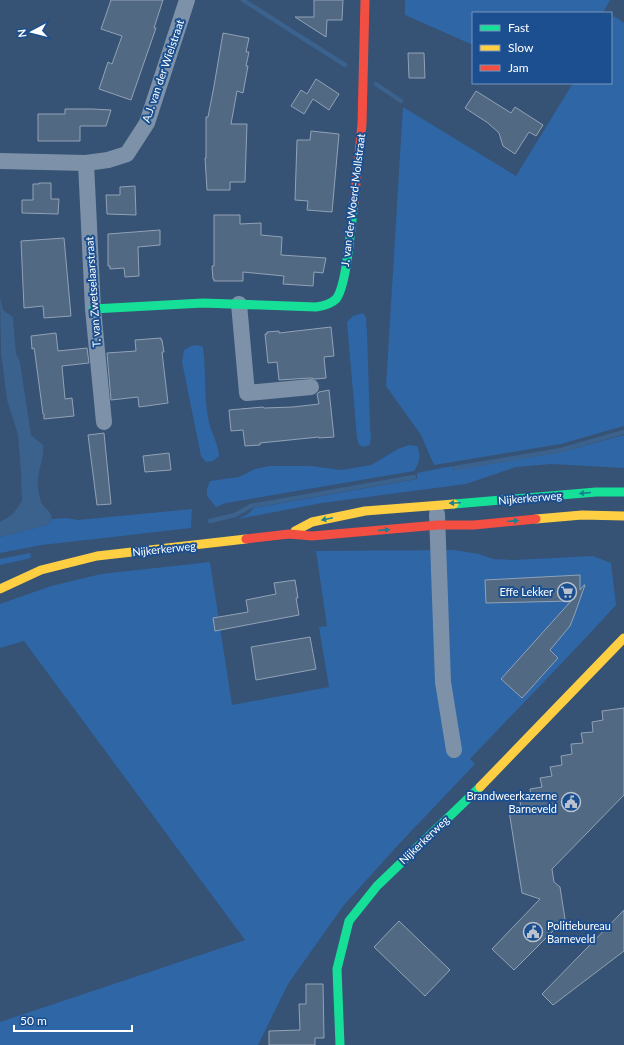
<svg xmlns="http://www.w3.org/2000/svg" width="624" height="1045" viewBox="0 0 624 1045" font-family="Lato,sans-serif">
	<rect width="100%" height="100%" fill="#365274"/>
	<g fill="#2f66a5">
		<polygon points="405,0 610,0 603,13 473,13 473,45 405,15"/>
		<polygon points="614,16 624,23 624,426 561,444 434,465 421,435 386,386 403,107 516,176 573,83 611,83 611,21"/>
		<polygon points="363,313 366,318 367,333 370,426 371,437 370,445 363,447 359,445 357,438 347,322 353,316"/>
		<path d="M198,345l5,2c3,24 1,47 5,71 2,13 11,27 11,38l-6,5 -7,1 -5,-6 -19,-94 2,-12 7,-4z"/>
		<polygon points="624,435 624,468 551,464 516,467 466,484 322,503 238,519 248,514 254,508 417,479 417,473 452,466 454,470 562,452"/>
		<path d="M409,445l8,1c4,9 3,16 -3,25l-188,32 -10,4 -9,-11v-6l3,-9 29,-4 16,-8 15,-3h41l30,4 30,-5 27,-16z"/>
		<polygon points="192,509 191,528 42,545 0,553 0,537 47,525 52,519 67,518 78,520"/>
		<path d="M454,550l25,4 14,5 20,1 80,-4 18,7 5,42c-47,52 -97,102 -146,154l5,5 -76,80 -55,61 -56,79 -30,61h-258v-23l245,-82 -221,-299 -24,7v-44l51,-18 50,-12 109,-12 22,143 97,-18 -10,-60 8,-1 -11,-75z"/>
		<polygon points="30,553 31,558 0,565 0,559"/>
	</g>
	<path fill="#3b618d" d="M0,297l3,13 10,7 3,37 4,8 11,73 12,10c2,14 -7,27 -5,44 1,4 2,11 4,15 5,7 8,5 10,15l-5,6 -47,12v-15l13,-8 9,-13 -1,-28 -3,-39 -11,-34 -6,-48z"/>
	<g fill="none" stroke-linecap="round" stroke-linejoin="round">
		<g stroke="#3b618d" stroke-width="4.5">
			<polyline points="243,0 345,65"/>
			<polyline points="376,84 401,101"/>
			<polyline points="455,468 561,450 624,432"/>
			<polyline points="210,521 235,515 251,506 414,477"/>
		</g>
	</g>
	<g fill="#526984" stroke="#92a2b6">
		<polygon points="111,0 163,0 154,28 156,28 131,100 99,89 108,62 112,64 122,36 101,29"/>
		<polygon points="314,0 343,0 342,20 327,20 326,37 295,17 314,17"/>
		<polygon points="223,33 249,38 246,52 249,52 246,66 248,66 243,93 237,91 231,124 247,124 245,182 230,182 230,190 207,190 205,158 206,158 206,117 208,117 214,86"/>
		<polygon points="408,53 424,53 425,78 409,78"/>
		<polygon points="316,79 339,94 329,110 313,99 304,114 291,106 301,90 307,94"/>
		<polygon points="476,91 511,113 515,107 543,125 536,136 529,132 515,154 503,146 499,133 488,123 465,108"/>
		<polygon points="65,109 93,109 111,110 106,126 80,126 80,141 38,141 38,114 65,114"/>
		<polygon points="311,131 339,134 332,212 307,210 308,201 295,200 297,140 310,140"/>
		<polygon points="39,183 51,183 51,199 59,199 58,214 22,213 22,200 33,200 33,184 39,184"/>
		<polygon points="135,186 136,215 107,214 106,195 120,195 120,187"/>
		<polygon points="214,215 240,215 240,224 261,223 261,235 282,237 281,255 326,258 323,273 314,272 313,286 283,284 284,276 243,272 243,281 214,281 214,279 213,279 212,266 214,266"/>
		<polygon points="160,230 160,245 138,247 139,276 125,277 124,268 110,269 110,266 108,266 108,234"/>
		<polygon points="64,238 71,316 44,318 43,306 24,308 21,241"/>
		<polygon points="331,327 334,356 324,357 326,378 315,379 310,378 279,380 277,362 268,363 265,334 267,334 267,332 279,331 279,333"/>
		<polygon points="56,333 58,351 87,348 89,363 62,366 65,399 72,398 74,416 44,419 44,414 43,414 35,354 34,348 32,349 31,336"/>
		<polygon points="161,338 161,340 162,340 164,352 162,352 168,403 139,407 138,397 111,400 107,353 136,351 135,340"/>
		<polygon points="329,390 334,437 319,438 319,437 260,443 260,445 245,446 243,430 231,431 229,410 263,407 264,408 293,407 319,404 317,394 319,392"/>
		<polygon points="104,433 111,504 97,505 88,435"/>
		<polygon points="169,453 171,470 145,472 143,456"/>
		<polygon points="580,575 580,590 584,585 585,585 574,616 570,626 550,650 558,658 522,698 501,679 571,601 486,603 485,580"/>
		<polygon points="295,580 298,598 296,598 299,615 215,631 213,618 248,612 246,600 276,594 274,583"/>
		<polygon points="310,637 316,669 256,680 251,647"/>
		<polygon points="624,708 624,795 552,869 554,882 560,887 565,919 514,970 492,949 540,899 522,893 509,811 521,810 520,800 531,799 530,789 542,787 540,778 552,776 550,767 562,765 561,756 572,754 571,744 583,743 581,733 593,732 592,722 603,720 602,711"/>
		<polygon points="624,910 624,951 553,1005 542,994"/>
		<polygon points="399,921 450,970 425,996 374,947"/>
		<polygon points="306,984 323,984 324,1038 315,1038 315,1045 269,1045 269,1031 300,1030 299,1004 306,1004"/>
	</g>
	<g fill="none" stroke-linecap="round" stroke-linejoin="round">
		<g stroke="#7d92a8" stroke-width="16">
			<polyline points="0,161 86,163 108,160 127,154 147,123 187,0"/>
			<polyline points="86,163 93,309 104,422"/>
			<polyline points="239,304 247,393 311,387"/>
			<polyline points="437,514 443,682 454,750"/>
		</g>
		<g stroke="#16e098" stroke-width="9">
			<path d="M93,309l110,-6 113,4c7,-1 15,-3 20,-8 11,-13 15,-76 18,-96"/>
			<polyline points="454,504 596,492 624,492"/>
			<polyline points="340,1045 337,969 349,921 377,886 480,787"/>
		</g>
		<g stroke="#ffcf43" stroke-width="9">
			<polyline points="536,519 582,515 624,516"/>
			<polyline points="295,531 312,522 365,511 454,504"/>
			<polyline points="0,589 41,570 97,556 246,539"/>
			<polyline points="480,787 624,638"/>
		</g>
		<g stroke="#f24e42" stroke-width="9">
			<polyline points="354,203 362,124 365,0"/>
			<polyline points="246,539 289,534 312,536 438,525 474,525 536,519"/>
		</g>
	</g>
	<defs><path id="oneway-solid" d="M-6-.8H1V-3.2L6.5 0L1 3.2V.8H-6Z"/></defs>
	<g fill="#198292">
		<use href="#oneway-solid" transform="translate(585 493) rotate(175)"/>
		<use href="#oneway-solid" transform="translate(455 503) rotate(177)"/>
		<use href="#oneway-solid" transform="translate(327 519) rotate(168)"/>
		<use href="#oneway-solid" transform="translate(513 521) rotate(-5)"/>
		<use href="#oneway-solid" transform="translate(384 530) rotate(-5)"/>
	</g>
	<defs>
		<g id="supermarket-ring" transform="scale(1)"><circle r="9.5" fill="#1b4f8f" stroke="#b9c2ce" stroke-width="1.5"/><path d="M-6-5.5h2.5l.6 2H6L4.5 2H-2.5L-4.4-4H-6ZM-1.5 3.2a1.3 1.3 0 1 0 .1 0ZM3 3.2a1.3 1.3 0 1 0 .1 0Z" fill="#b9c2ce"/></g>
		<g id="civic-ring" transform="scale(1)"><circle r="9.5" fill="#1b4f8f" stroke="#b9c2ce" stroke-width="1.5"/><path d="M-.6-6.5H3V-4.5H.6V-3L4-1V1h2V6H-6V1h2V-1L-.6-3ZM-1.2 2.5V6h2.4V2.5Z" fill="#b9c2ce"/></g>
	</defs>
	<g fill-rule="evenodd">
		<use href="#supermarket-ring" x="567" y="592"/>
		<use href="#civic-ring" x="571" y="802"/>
		<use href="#civic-ring" x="533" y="932"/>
	</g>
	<g text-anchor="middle" stroke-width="4" stroke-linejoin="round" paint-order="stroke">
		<g font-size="11" fill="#fff" stroke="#1b4f8f">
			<text transform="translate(163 71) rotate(-71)" y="4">A.J. van der Wielstraat</text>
			<text transform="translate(353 200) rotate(-83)" y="4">J. van der Woerd-Mollstraat</text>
			<text transform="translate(93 292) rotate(-94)" y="4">T. van Zwetselaarstraat</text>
			<text transform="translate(530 498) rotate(-5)" y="4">Nijkerkerweg</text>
			<text transform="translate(164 549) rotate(-6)" y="4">Nijkerkerweg</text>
			<text transform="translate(424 840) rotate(-44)" y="4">Nijkerkerweg</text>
		</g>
		<g font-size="11" fill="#fff" stroke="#1b4f8f" text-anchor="end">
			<text x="553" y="596">Effe Lekker</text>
			<text x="557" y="800">Brandweerkazerne<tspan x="557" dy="13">Barneveld</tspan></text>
			<text x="547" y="930" text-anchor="start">Politiebureau<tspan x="547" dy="13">Barneveld</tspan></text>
		</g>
	</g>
	<rect x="472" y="12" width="140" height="72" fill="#1b4f8f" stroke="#7695bc"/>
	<rect x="480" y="25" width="20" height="6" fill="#16e098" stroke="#7695bc"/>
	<text x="508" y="32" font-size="12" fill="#ffffff">Fast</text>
	<rect x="480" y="45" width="20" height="6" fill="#ffcf43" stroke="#7695bc"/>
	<text x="508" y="52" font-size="12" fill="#ffffff">Slow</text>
	<rect x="480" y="65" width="20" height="6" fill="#f24e42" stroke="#7695bc"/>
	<text x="508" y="72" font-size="12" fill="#ffffff">Jam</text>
	<g transform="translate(32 32) rotate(263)" stroke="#1b4f8f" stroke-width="3" paint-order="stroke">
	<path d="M0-3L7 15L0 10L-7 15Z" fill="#ffffff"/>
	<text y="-6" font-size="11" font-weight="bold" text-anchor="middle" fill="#ffffff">N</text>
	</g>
	<path d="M14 1025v6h118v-6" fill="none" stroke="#ffffff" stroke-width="2"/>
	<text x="20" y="1025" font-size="12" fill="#ffffff" stroke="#1b4f8f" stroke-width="3" paint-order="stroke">50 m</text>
</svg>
